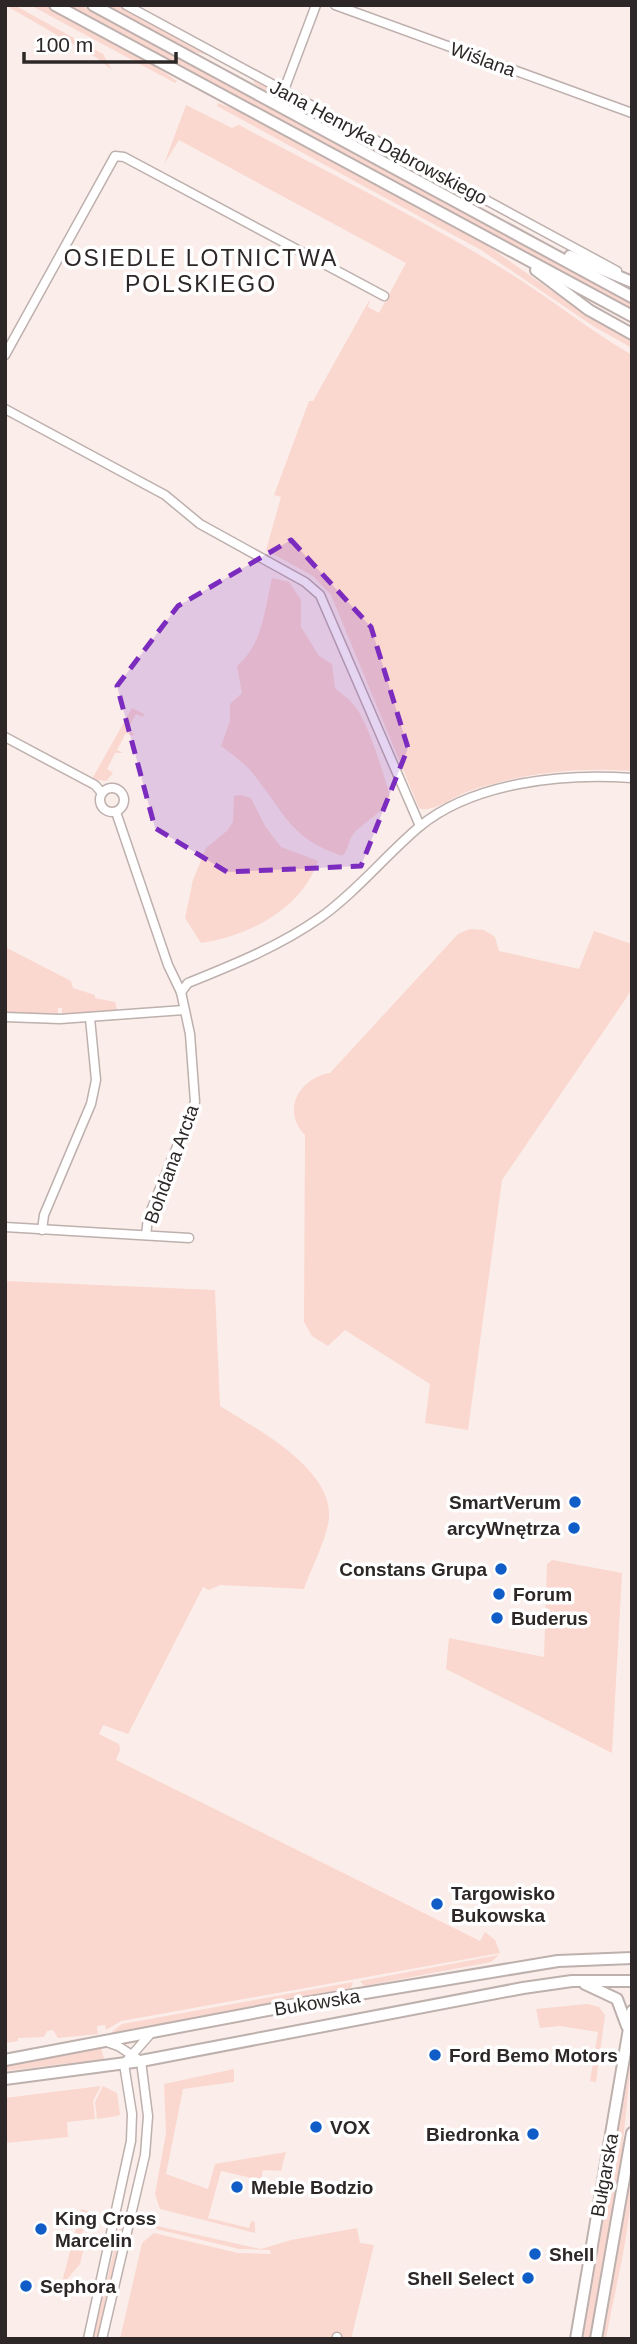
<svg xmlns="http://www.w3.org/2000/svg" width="637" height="2344" viewBox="0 0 637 2344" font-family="Arial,sans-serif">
	<rect width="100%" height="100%" fill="#fbeeea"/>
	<g fill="#fad7cf">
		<polygon points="5,5 14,5 103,54 112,70 97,58"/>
		<polygon points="30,5 44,5 149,62 177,81 175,83"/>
		<polygon points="68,5 80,5 108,20 632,304 632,309"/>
		<polygon points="104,5 120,5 208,55 190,51"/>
		<path d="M257,79l277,149 -9,-1c-29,-15 -57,-32 -86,-46 -62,-30 -130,-57 -186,-99z"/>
		<polygon points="218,103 240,111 484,243 586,315 632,341 632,348 593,326 481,250 217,106"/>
		<path d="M186,105l46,23 7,-3c87,46 175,90 259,141 46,27 87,62 134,89v416c-58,-4 -108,2 -163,20 -13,4 -37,23 -50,17l-88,-213 -18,-19 -47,-26 15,-53 -7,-2 35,-94h4l57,-102 -2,8 11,6 27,-50 -227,-123 -15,24z"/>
		<path d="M272,578l17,4 12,18v27l18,29 13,8 3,24c5,5 12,9 17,15 16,16 31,70 38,93 -7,17 -23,24 -35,36 -8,8 -5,17 -13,24 -52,-18 -56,-41 -87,-80 -9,-12 -22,-21 -34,-30l9,-25v-17l12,-11 -5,-27c27,-24 27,-55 35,-88z"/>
		<polygon points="132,708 144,714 143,717 136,714 127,730 134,734 132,736 126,733 117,750 123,753 115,753 107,769 113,773 106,781 92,779"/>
		<path d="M241,795l10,3 14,28 16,21 37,14c-17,49 -70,75 -117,82l-16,-25 8,-38 13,-32 21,-17 6,-9 1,-26z"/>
		<path d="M470,929l14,1 11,7 4,14 80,18 15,-38 38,13v44l-5,9 -125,183 -34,250 -43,-7 5,-39 -85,-54 -17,16 -16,-10 -8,-14 1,-187c-24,-24 -6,-57 25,-62l128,-139z"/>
		<polygon points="5,947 71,981 73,988 95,995 95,998 115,1002 117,1009 113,1012 62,1015 62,1008 58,1008 58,1015 5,1012"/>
		<path d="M5,1281l210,9 5,116c35,22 112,62 109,111 -1,19 -18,52 -25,72l-84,-4 -11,5 -6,-3 -75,147 -25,-9 -4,9 20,10 1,6 -4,10 364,181 5,-9 10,8 5,13 -379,68 -15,9 -1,-5 -8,1 1,8 -40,4 -5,-8 -6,1 -3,6 -26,1v3l-13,2z"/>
		<polygon points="552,1560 622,1573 612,1753 446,1669 449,1638 544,1657 547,1564"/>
		<polygon points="499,1955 491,1962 364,1986 360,1981"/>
		<polygon points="353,1982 351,1988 108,2035 122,2024"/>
		<polygon points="587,2004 599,2007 605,2015 596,2082 590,2081 598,2032 560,2026 540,2028 536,2009"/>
		<polygon points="101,2048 104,2059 5,2071 5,2066"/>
		<polygon points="632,2053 622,2152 590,2339 583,2339"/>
		<polygon points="234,2069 234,2082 183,2089 166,2174 208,2189 215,2164 286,2152 281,2171 263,2170 261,2180 221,2171 208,2218 249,2228 251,2221 255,2222 255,2233 160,2209 155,2194 166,2133 164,2084"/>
		<polygon points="101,2086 93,2101 95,2119 67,2122 68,2137 5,2143 5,2098"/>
		<polygon points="103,2086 117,2093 120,2114 118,2116 97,2119 95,2102"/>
		<path d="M632,2171c0,57 -16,111 -26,168h-3z"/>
		<polygon points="81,2209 88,2211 81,2238 86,2240 80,2264 61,2286"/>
		<polygon points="120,2225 122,2228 97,2339 93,2339"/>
		<polygon points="157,2226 261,2249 291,2240 357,2228 360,2243 374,2245 351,2339 120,2339 142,2243 154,2233 238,2253 271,2254 270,2250 239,2249 156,2229"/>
	</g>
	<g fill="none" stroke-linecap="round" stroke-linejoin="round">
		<g stroke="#bdb0ad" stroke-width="11">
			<g id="street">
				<polyline points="126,5 617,271"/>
				<polyline points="335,5 632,113"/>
				<polyline points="284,90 316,5"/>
				<polyline points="5,355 115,156 124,157 384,296"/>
				<polyline points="5,409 165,495 200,524 305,582 320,595 420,826"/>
				<polyline points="5,737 95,785 102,793"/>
				<circle cx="112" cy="800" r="12"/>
				<polyline points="116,812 168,965 181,992"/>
				<path d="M181,992l7,-9c47,-19 92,-37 133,-66 36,-26 64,-61 98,-90 54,-45 145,-54 213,-49"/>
				<polyline points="5,1017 60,1019 184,1010"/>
				<polyline points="5,1227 189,1238"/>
				<polyline points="42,1230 44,1215 91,1104 96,1080 90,1018"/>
				<polyline points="146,1235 148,1218 195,1102 190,1034 181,992"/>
				<polyline points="88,2339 131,2141 132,2114 124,2064 152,2032"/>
				<polyline points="102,2339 145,2155 148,2116 141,2061 118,2046 104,2041"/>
				<polyline points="337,2339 337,2337"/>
			</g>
		</g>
		<g stroke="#bdb0ad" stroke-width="14">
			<g id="secondary">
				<polyline points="55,5 632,316"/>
				<polyline points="93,5 632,297"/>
				<polyline points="570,256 632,282"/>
				<polyline points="536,270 589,310 632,334"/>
				<polyline points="585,1984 617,1999 627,2026"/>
				<polyline points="5,2060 305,2003 558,1961 632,1958"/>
				<polyline points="5,2079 141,2061 523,1988 572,1981 632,1981"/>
				<polyline points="576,2339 632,2011"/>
				<polyline points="596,2339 632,2133"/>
			</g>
		</g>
		<use href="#street" stroke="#fff" stroke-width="8"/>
		<use href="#secondary" stroke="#fff" stroke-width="10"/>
	</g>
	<path fill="#7b2cbf" fill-opacity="0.2" stroke="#7b2cbf" stroke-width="5" stroke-dasharray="14 9" stroke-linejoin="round" d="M291,540l80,87 37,121 -47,118 -134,6 -72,-44 -38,-142 61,-80z"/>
	<g fill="#115dc8" stroke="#fff" stroke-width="2.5">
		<circle cx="575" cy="1502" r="7"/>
		<circle cx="574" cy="1528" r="7"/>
		<circle cx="501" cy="1569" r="7"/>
		<circle cx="499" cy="1594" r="7"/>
		<circle cx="497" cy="1618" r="7"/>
		<circle cx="437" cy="1904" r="7"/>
		<circle cx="435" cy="2055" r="7"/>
		<circle cx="316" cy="2127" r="7"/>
		<circle cx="533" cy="2134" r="7"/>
		<circle cx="237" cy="2187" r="7"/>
		<circle cx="41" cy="2229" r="7"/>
		<circle cx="535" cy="2254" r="7"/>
		<circle cx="528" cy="2278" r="7"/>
		<circle cx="26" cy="2286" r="7"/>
	</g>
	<g text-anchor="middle" stroke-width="7" stroke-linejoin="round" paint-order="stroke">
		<g font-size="19" fill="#2d2827" stroke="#fff">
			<text transform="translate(483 59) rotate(20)" y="7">Wiślana</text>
			<text transform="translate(379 142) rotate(28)" y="7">Jana Henryka Dąbrowskiego</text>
			<text transform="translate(171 1164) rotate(-70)" y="7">Bohdana Arcta</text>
			<text transform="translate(317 2002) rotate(-9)" y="7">Bukowska</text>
			<text transform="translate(604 2175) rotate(-80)" y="7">Bułgarska</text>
		</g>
		<g font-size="19" font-weight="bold" fill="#2d2827" stroke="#fff" text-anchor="start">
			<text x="561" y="1509" text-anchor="end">SmartVerum</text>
			<text x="560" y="1535" text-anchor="end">arcyWnętrza</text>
			<text x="487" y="1576" text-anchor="end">Constans Grupa</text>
			<text x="513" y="1601">Forum</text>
			<text x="511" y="1625">Buderus</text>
			<text x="451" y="1900">Targowisko<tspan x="451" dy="22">Bukowska</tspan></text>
			<text x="449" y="2062">Ford Bemo Motors</text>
			<text x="330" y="2134">VOX</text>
			<text x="519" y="2141" text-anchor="end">Biedronka</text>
			<text x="251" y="2194">Meble Bodzio</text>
			<text x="55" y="2225">King Cross<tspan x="55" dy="22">Marcelin</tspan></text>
			<text x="549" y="2261">Shell</text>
			<text x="514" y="2285" text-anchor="end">Shell Select</text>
			<text x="40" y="2293">Sephora</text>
		</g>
		<g font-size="23" letter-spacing="2" fill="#2d2827" stroke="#fff">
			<text x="201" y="266">OSIEDLE LOTNICTWA<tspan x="201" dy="26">POLSKIEGO</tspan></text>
		</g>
	</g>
	<rect width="637" height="2344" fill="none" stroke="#2d2827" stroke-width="14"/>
	<path d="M24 52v10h152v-10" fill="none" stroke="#2d2827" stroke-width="3.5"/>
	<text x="35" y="52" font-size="21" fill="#2d2827" stroke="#ffffff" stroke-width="5" paint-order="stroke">100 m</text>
</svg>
